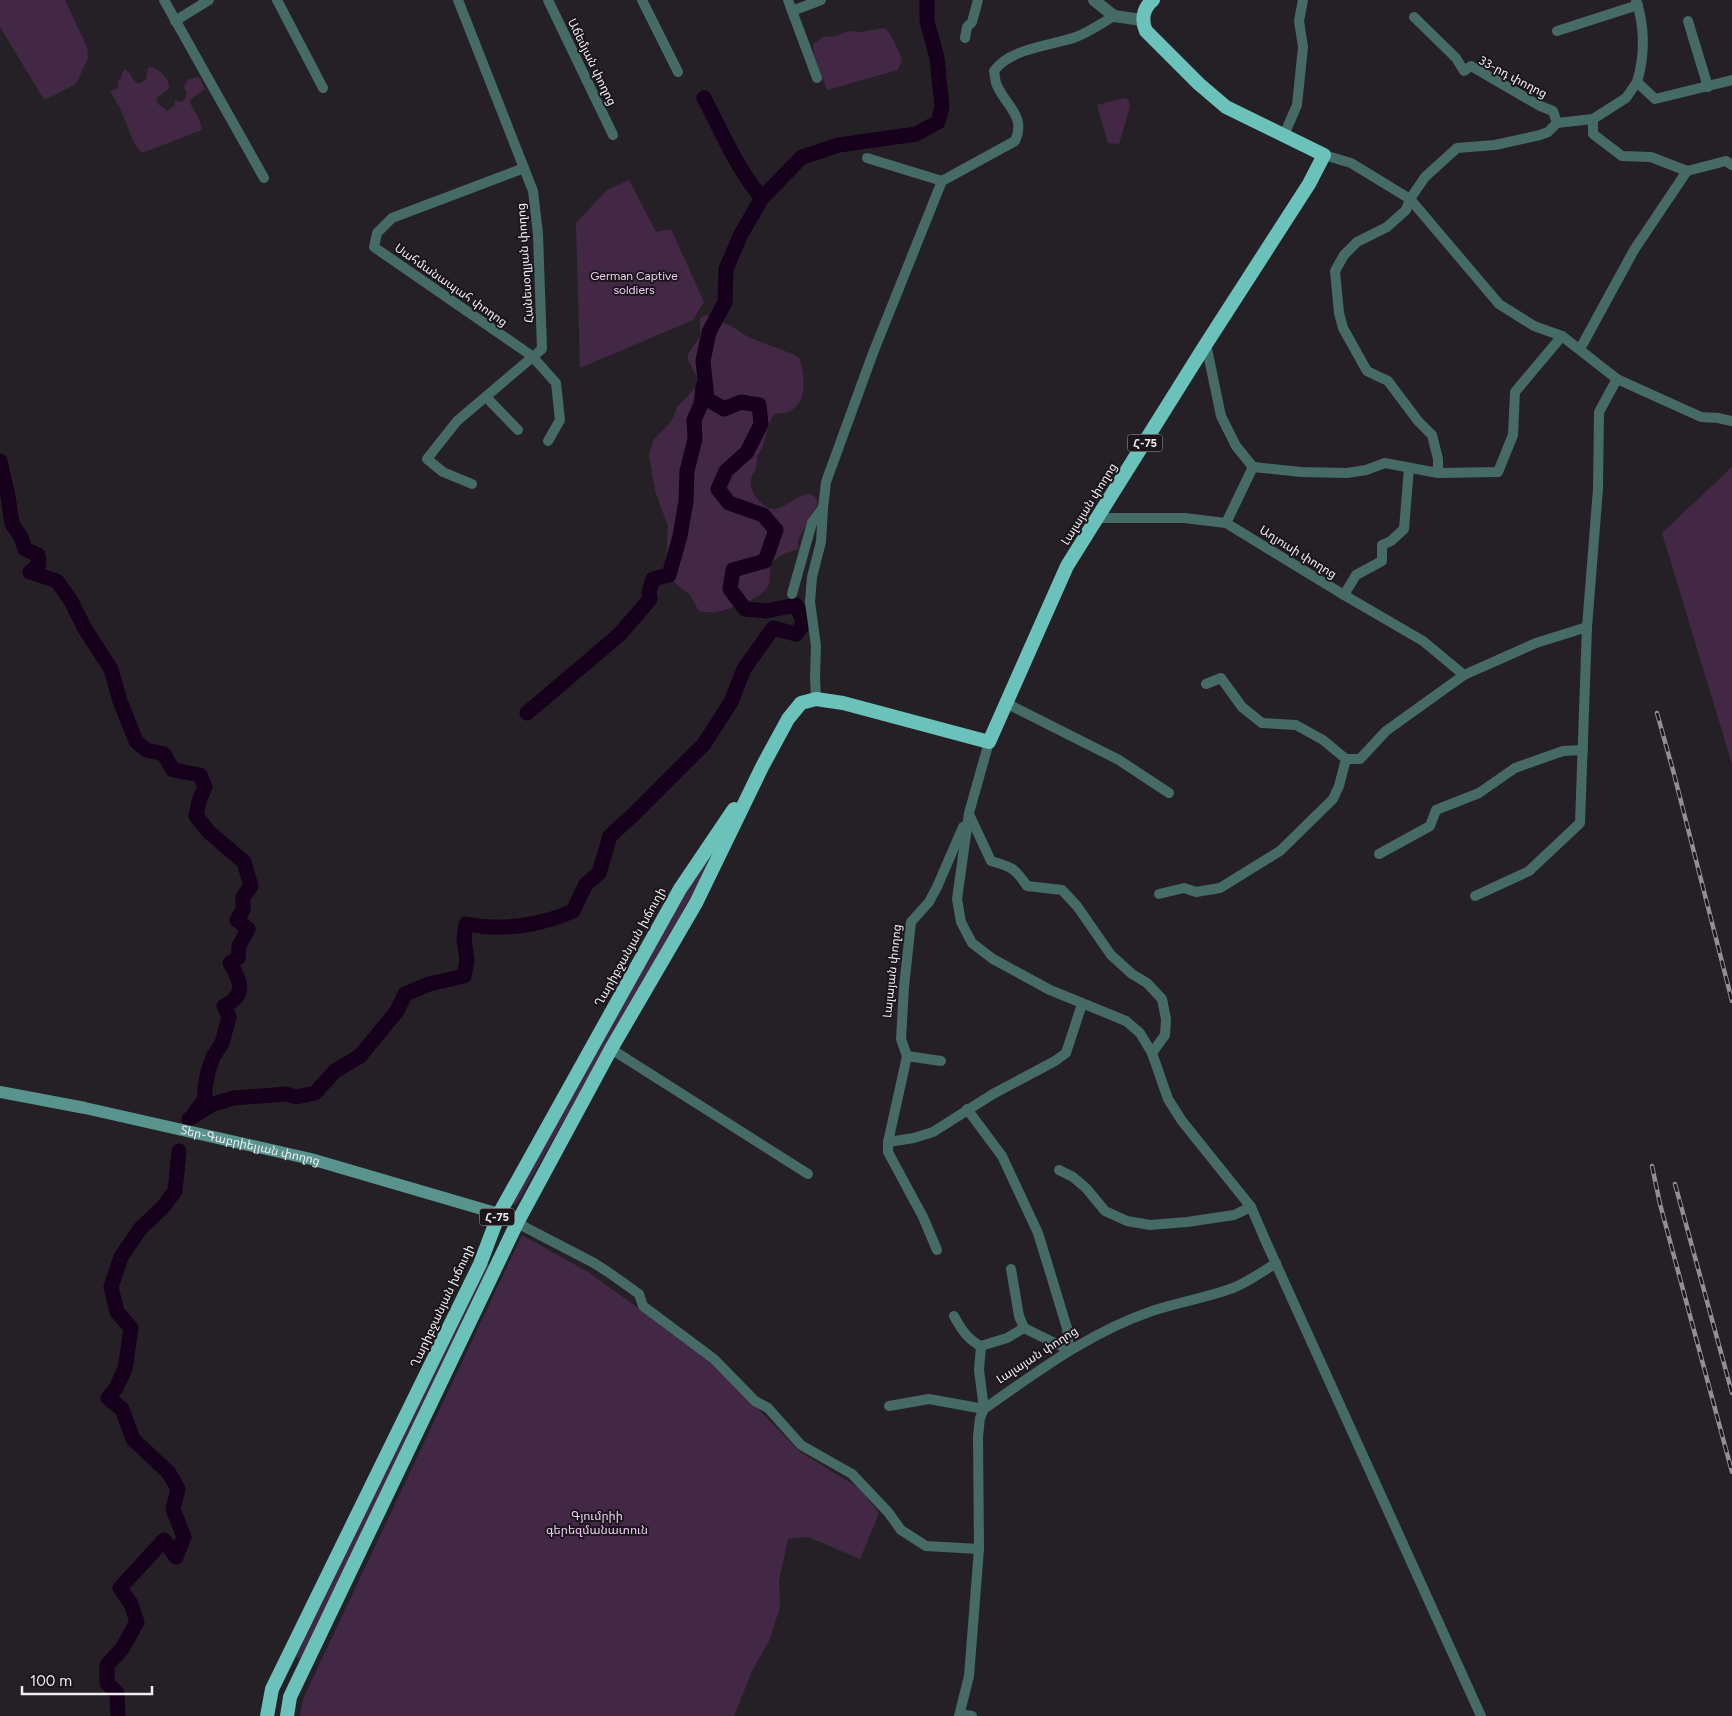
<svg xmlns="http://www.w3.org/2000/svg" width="1732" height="1716" viewBox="0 0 1732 1716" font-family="Figtree,'Noto Sans Armenian',sans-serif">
	<rect width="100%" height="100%" fill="#242025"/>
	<g fill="#432846">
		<polygon points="0,0 65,0 87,47 88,58 76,84 47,99 43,98 0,27"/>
		<polygon points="885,28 892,37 902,59 898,70 827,90 814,55 813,44 824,37 837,36 848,31 860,32"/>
		<path d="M152,67c9,4 18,12 17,22l-13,9 2,6 9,7 7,-5 1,-6 5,2 5,-3 2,-6 -3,-6c1,-7 9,-11 16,-9l5,11 -13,9 -2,5 10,18 2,9 -60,23 -8,-10 -14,-35 -10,-17 8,-3v-6l3,-4 2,-7 2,-2c6,3 7,12 14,15l7,-4 2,-12z"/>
		<polygon points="1124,98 1128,99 1130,107 1119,144 1108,143 1097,105"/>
		<polygon points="629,180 656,232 671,229 704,302 693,320 580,368 576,223 607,190"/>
		<path d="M705,315l26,11 17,11 47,18 5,4c4,18 9,44 -12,53 -5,2 -11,0 -15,4 -8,11 -6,29 -16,40 2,10 -3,14 -6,23 -3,11 10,28 21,30 15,2 40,-31 46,-5l-18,32 -2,5 1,8c-10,2 -28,9 -29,21 -1,7 1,13 -4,19 -7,10 -36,20 -48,23 -6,1 -13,0 -19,-1l-9,-16 -14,-11 -7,-9 -3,-16 2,-33 -13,-35 -6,-37 5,-15 15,-15 4,-6 4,-11 18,-19 3,-5 -1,-6 -9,-17v-6l12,-17v-19z"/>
		<polygon points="1732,467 1732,764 1662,533"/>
		<polygon points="704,862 709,864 707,868 516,1205 510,1203"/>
		<polygon points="522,1235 588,1272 712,1361 799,1451 859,1488 879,1513 860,1559 808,1537 788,1539 779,1581 780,1607 769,1641 752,1671 734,1716 300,1716 303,1699"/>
		<polygon points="486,1264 492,1265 302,1659 296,1657"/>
	</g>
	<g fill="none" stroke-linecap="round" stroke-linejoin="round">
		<g stroke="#16001b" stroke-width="15">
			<path d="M704,98c17,32 34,73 58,100"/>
			<path d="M0,461l8,35 4,28 9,13 4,12 13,6 1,9 -9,8 27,9 14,20 14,28 26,40 9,32 16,40 10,9 18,4 9,16 27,5 5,12 -6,14 -3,15 13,16 35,30 7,24 -8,11v13l-6,10 11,9 -9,17 -1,12 -8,5c11,18 17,32 -6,43l5,11 -7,26 -9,14 -5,15 -3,15v12l-10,13"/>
			<polyline points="527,713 620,634 650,599 649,592 653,579 669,575 680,536 686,501 687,471 695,439 694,420 701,404 703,386"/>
			<path d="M189,1119l24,-15 21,-6 53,-4 9,3 19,-4 20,-22 25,-15 37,-45 8,-17 24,-10 35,-8 3,-16 -3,-21 2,-15c35,7 74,2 107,-13l13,-27 13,-11 11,-37 24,-22 70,-70 27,-42 13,-33 29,-41 23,6 8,-11 -8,-18 -30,6 -21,-2 -15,-20 3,-19 32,-9 11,-31 -13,-15 -34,-12 -11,-14 8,-18 21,-19 14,-28 -2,-19 -18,-3 -17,7 -17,-10 -4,-38 6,-29 16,-30 1,-33 15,-35 21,-36 40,-41 37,-12 77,-11 22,-12 4,-15 -5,-49 -10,-37v-21"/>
			<polyline points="118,1716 117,1693 107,1683 107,1665 122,1649 137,1622 131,1604 120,1588 164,1540 176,1557 184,1537 173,1509 178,1489 169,1473 133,1439 122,1409 108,1398 116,1388 125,1369 131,1328 117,1312 111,1287 121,1257 140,1229 163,1207 175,1191 179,1151"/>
		</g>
		<g stroke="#466a66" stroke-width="10">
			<polyline points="164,0 264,178"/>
			<polyline points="277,0 323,88"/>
			<polyline points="458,0 533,191 538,234 542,349 457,421 427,459 443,472 472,484"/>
			<polyline points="548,0 613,135"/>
			<polyline points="642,0 678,72"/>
			<polyline points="788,0 817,78"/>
			<path d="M1636,0c9,26 9,56 1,82"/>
			<polyline points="792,11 821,0"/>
			<polyline points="1414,17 1456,58 1464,71 1471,66 1540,106 1553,111 1557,123"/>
			<polyline points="175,21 209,0"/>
			<polyline points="1688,21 1708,87"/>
			<polyline points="1557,31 1638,5"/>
			<polyline points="965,38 967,27 972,22 978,0"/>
			<polyline points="1593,119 1593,134 1622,156 1651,157 1687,171 1726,161 1732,165"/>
			<polyline points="1284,135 1297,105 1303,47 1299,21 1303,0"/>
			<polyline points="1324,155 1351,163 1410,199 1499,304 1534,326 1562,336 1617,379 1701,417 1718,418 1732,421"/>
			<polyline points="867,158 942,181"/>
			<polyline points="524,168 392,218 377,233 374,247 532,356 556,383 560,420 548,441"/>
			<polyline points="1206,344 1221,416 1236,446 1253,467 1301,472 1347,473 1366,470 1385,463 1438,473 1498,472 1513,435 1515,392 1562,336"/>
			<polyline points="1580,349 1634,250 1687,171"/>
			<polyline points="486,397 518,430"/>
			<polyline points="1438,473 1438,459 1432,435 1418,421 1388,381 1367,371 1343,328 1339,313 1335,271 1344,255 1357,242 1387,227 1406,210 1410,199 1425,177 1457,148 1495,145 1540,135 1548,132 1557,123 1593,119 1626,98 1637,82 1655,99 1732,80"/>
			<polyline points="1097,518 1184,518 1226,523 1344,595 1423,641 1464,675"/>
			<polyline points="1226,523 1253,467"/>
			<polyline points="792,594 812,523 822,509"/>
			<polyline points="1344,595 1356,575 1382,561 1382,545 1391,541 1404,529 1409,468"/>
			<polyline points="1206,684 1221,678 1242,707 1262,723 1296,725 1323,740 1346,759 1360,759 1386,731 1464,675 1536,643 1587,627"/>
			<path d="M816,699l-1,-22 1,-31 -6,-44 2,-25 9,-35 2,-34 3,-26 47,-129 69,-172 73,-40c12,-26 -11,-36 -19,-58 -1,-4 -1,-8 -2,-12 16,-23 57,-25 82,-34 13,-5 26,-14 38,-21"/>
			<polyline points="1006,703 1119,760 1169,793"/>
			<polyline points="989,742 969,813 957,899 961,922 972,943 993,959 1050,990 1126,1021 1140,1033 1152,1053 1168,1099 1182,1121 1251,1207 1267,1244 1481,1716"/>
			<path d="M969,814l22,47c21,6 24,7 36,25l35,4 15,16 34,49 21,19 15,9 15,16 4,20 -1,16 -13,18"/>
			<polyline points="1379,854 1430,826 1436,810 1479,793 1515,768 1563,751 1583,750"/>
			<polyline points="1159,894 1184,888 1196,892 1220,888 1280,851 1333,799 1339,786 1346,759"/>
			<polyline points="1475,896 1529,871 1580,823 1587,627 1598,489 1599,412 1617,379"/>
			<polyline points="611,1049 808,1174"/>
			<polyline points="907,1056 941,1061"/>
			<polyline points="967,1109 1002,1156 1038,1233 1067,1328 1069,1350"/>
			<polyline points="888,1142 914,1138 933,1132 993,1094 1055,1061 1066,1053 1082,1004"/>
			<polyline points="1059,1170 1073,1177 1086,1188 1105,1211 1127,1221 1150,1225 1187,1222 1234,1215 1251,1207"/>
			<polyline points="517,1223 594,1263 608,1272 639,1294 643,1306 714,1359 755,1401 768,1408 801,1445 852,1474 888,1512 901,1530 926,1546 979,1549"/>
			<polyline points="937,1250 923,1217 888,1152 888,1142 907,1056 901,1039 904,987 911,922 929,902 937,887 963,827"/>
			<polyline points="1011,1269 1019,1316 1024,1328"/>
			<path d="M954,1316c7,13 14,24 27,30l26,-8 17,-10 45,22"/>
			<polyline points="889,1406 929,1399 984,1409 979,1370 981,1346"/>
			<polyline points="960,1714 972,1716"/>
			<path d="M959,1716l10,-40 10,-127 -1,-113 2,-18 4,-9c53,-37 106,-77 168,-98 26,-9 54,-13 81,-23 15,-6 29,-16 43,-25"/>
		</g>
		<polyline stroke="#466a66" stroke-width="12" points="1094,0 1114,16 1142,20"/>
		<path stroke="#58938e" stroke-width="12" id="s1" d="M0,1092l85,16 226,51 188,55 18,9"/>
		<g stroke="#6ac2ba" stroke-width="14">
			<polyline points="267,1716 272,1689 480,1264 499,1214 680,889 734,809"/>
			<path d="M287,1716l3,-19 227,-474 94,-174 85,-146 66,-136 26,-48 13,-16 15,-4 27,4 146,39 78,-176 139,-222 103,-160 15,-29 -98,-48 -27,-23 -53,-53c-5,-11 -3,-23 7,-31"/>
		</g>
		<g stroke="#928f93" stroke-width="4.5">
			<g id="rail">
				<polyline points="1657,713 1674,774 1732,1001"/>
				<polyline points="1652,1166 1660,1204 1732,1472"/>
				<polyline points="1675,1184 1732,1393"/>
			</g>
		</g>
		<use href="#rail" stroke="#1b161b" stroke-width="2.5" stroke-dasharray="8" stroke-linecap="butt"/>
	</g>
	<g text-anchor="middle" stroke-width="4" stroke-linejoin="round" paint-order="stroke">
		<g fill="#1b161b" stroke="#b0acb1" stroke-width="1">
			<rect x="1127.5" y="434.5" width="35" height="17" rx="4"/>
			<rect x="479.5" y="1208.5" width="35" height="17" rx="4"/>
		</g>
		<g font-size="11" font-weight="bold" fill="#f0edf1">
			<text x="1145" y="447">Հ-75</text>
			<text x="497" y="1221">Հ-75</text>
		</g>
		<g font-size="12" fill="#f0edf1" stroke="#1b161b">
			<text transform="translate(592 62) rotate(64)" y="4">Աճեմյան փողոց</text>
			<text transform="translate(1513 77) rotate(28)" y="4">33-րդ փողոց</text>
			<text transform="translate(525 263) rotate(-94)" y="4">Հանեսօղլյան փողոց</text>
			<text transform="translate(451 285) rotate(35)" y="4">Սահմանապահ փողոց</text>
			<text transform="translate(1089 504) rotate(-58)" y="4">Լալայան փողոց</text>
			<text transform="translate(1298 552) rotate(32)" y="4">Աղյուսի փողոց</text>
			<text transform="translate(630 947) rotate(-61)" y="4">Ղարիբջանյան խճուղի</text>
			<text transform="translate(892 971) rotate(-84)" y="4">Լալայան փողոց</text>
			<text dy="4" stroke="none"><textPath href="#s1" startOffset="256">Տեր-Գաբրիելյան փողոց</textPath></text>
			<text transform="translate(442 1306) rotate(-65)" y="4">Ղարիբջանյան խճուղի</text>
			<text transform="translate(1037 1355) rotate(-33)" y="4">Լալայան փողոց</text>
		</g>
		<g font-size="12" fill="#f0c9f6" stroke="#1b161b">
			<text x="634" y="280">German Captive<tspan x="634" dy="14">soldiers</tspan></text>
			<text x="597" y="1520">Գյումրիի<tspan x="597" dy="14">գերեզմանատուն</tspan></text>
		</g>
	</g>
	<path d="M22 1686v8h130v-8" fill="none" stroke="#f0edf1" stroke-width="2.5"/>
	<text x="30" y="1686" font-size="15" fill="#f0edf1" stroke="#1b161b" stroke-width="4" paint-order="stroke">100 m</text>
</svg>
